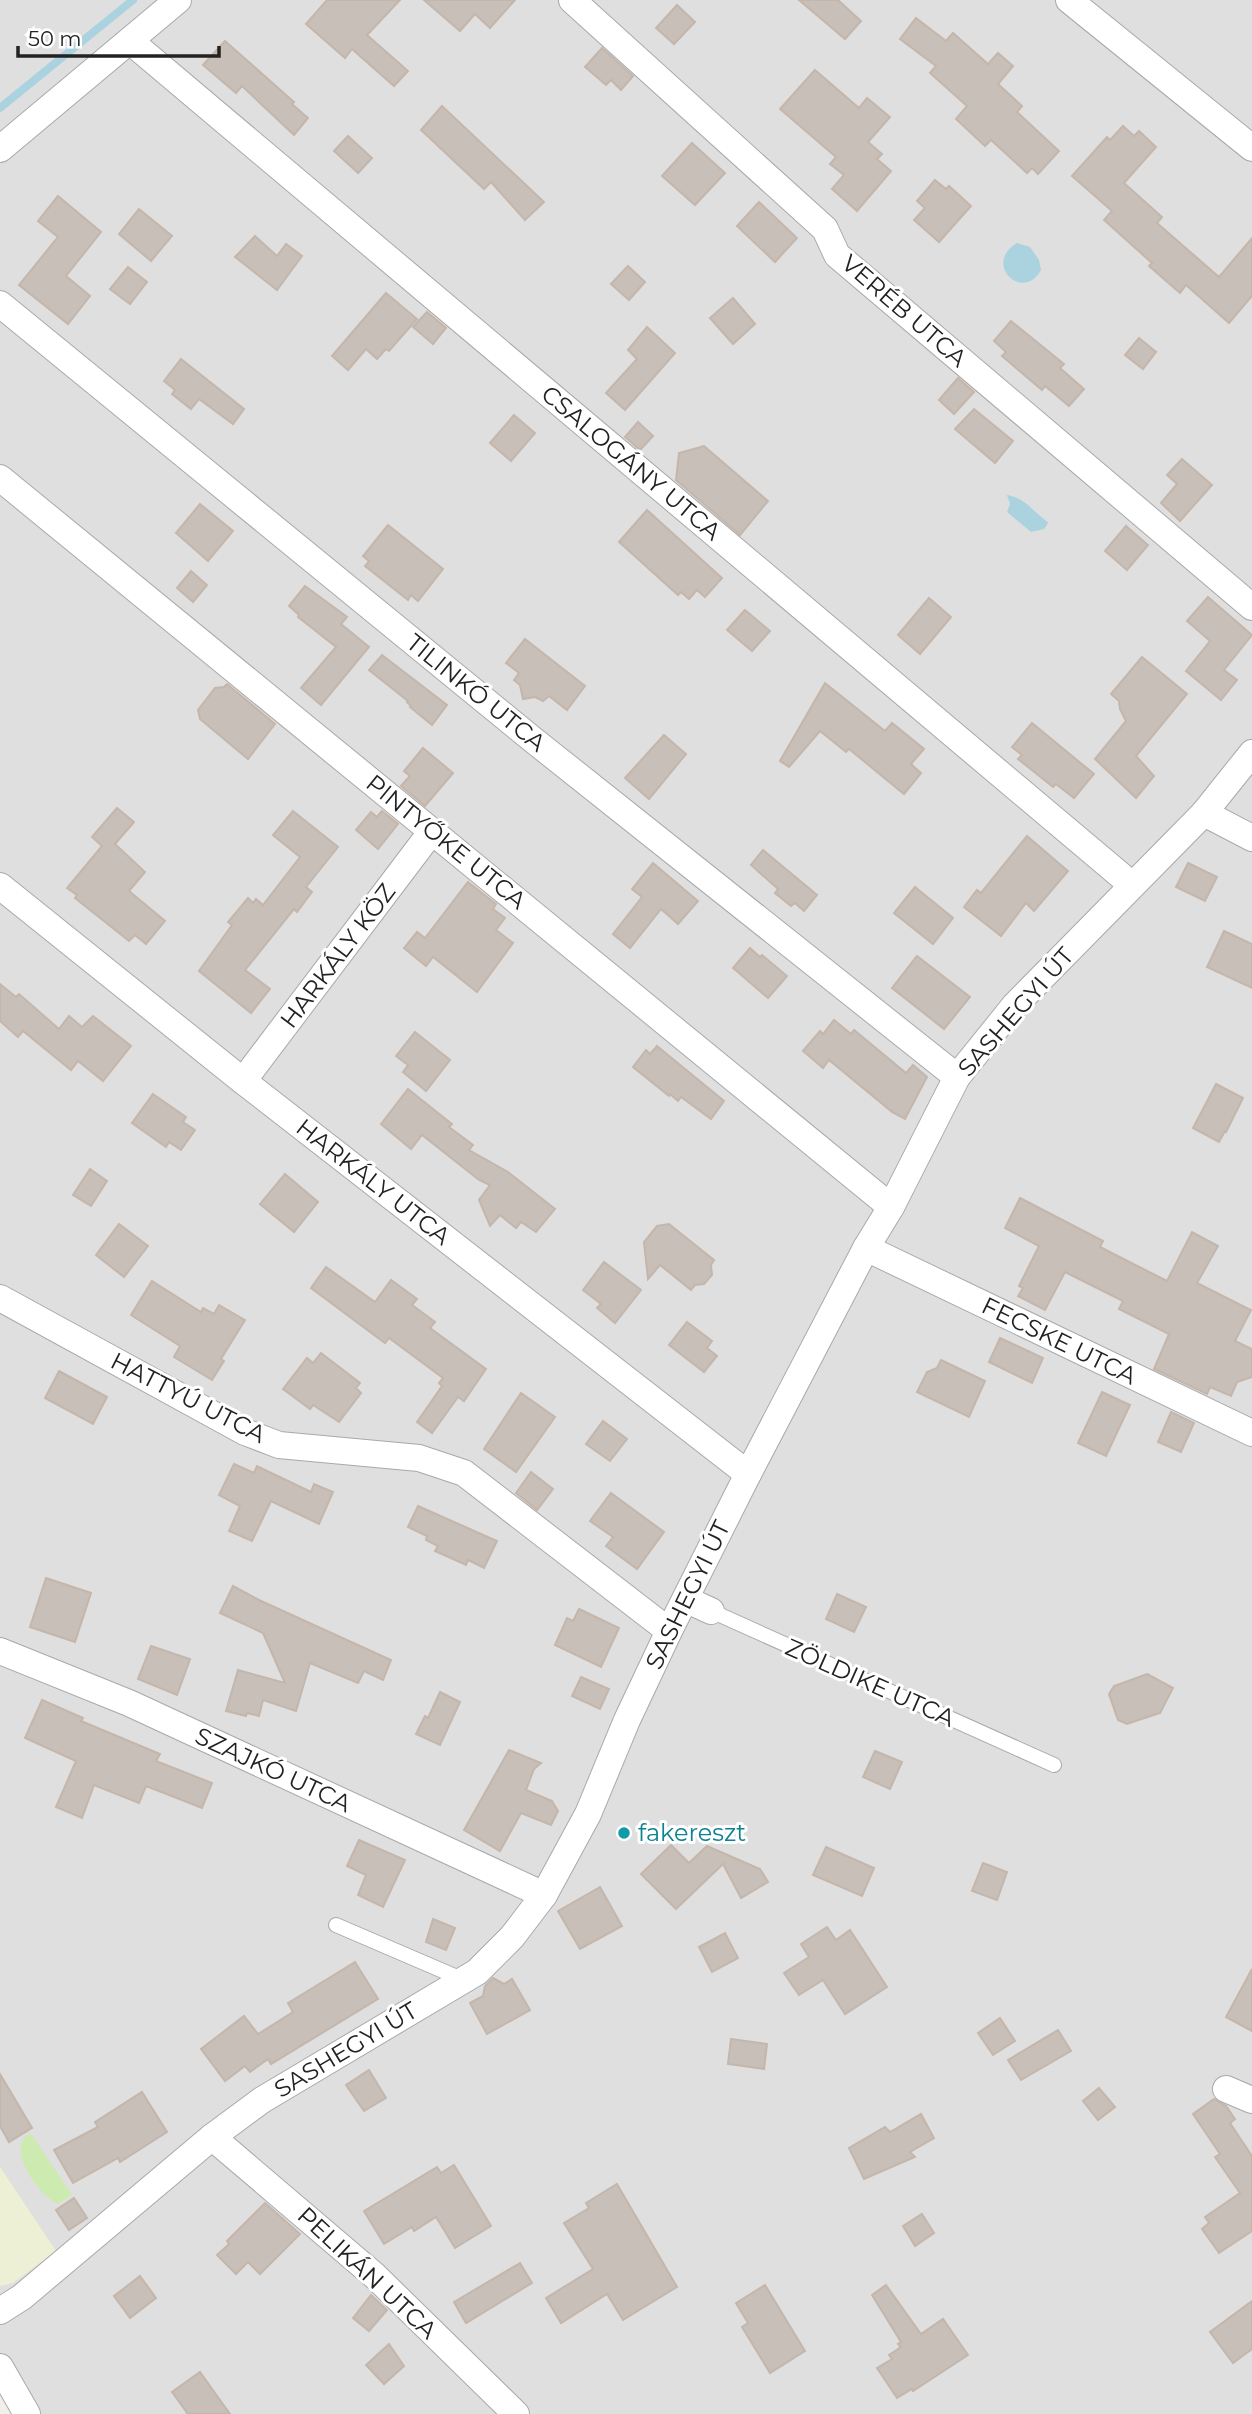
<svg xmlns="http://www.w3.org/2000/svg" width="1252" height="2414" viewBox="0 0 1252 2414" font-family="Montserrat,sans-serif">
	<rect width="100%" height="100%" fill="#f2efe9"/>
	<polygon fill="#e0dfdf" points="0,0 1252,0 1252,2414 20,2414 0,2378"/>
	<polygon fill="#eef0d5" points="0,2167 56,2251 13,2283 0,2286"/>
	<path fill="#cdebb0" d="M26,2135h6l40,60 -14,9c-16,-7 -41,-40 -37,-59 0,-2 4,-8 5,-10z"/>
	<g fill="#aad3df">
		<path d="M1017,243l13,4 9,13 2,10c-18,33 -59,-6 -24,-27z"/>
		<path d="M1007,495c19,3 27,18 41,27l-1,3 -3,4 -13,3 -24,-20 3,-8z"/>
	</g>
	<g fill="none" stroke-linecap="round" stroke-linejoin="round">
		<polyline stroke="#aad3df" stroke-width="8" points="0,108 133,0"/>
	</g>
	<g fill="#c7bfb8" stroke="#c4b6ab" stroke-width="2">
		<polygon points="327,0 400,0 367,35 408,71 394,86 352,49 345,58 306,24"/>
		<polygon points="424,0 515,0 490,28 475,14 460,31"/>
		<polygon points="799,0 838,0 861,21 845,39"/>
		<polygon points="677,5 695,22 674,44 656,28"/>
		<polygon points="916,18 946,41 953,33 988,64 998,53 1013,66 998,84 1022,106 1017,112 1059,151 1038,174 1032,168 1027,173 991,140 985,146 956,119 967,106 930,73 936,66 900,39"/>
		<polygon points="225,41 294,102 292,104 308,118 294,135 242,86 236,93 203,65"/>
		<polygon points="602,48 633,76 621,90 611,80 606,85 585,67"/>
		<polygon points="815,70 859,108 867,98 890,117 868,142 882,154 877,159 891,171 857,211 832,189 844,175 830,164 836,157 780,109"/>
		<polygon points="442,106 544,202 525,220 491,182 484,189 421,130"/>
		<polygon points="1123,126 1134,136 1139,131 1156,147 1124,183 1162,217 1157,223 1219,277 1252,238 1252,296 1229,323 1186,285 1180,293 1149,266 1152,263 1104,220 1112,211 1072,176 1107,137 1110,140"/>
		<polygon points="348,136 372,158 358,173 334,151"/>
		<polygon points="692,143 725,173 695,205 662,176"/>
		<polygon points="935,180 946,189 949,186 971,206 939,242 914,220 925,208 917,201"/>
		<polygon points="58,196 101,232 66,276 90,296 68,324 19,285 58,237 38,221"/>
		<polygon points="759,202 797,238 775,262 737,226"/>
		<polygon points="139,209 172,236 151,261 119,234"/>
		<polygon points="255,236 277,256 286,244 302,256 277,290 235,257"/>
		<polygon points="628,266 645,282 629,300 611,284"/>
		<polygon points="128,267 147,282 130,304 110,289"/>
		<polygon points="386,293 417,319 389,351 386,349 377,359 366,349 348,370 332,356"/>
		<polygon points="733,298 755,324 733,344 710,318"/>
		<polygon points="427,312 446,328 433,344 413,327"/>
		<polygon points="1011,321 1064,364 1060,368 1084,389 1069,406 1045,386 1042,390 1002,356 1006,352 994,341"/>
		<polygon points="647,327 675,353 625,410 606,393 637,359 628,350"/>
		<polygon points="1139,338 1156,352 1143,369 1125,355"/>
		<polygon points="181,359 244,409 233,424 199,399 191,409 172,394 175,390 164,381"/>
		<polygon points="958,378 974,392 954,414 939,400"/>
		<polygon points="974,409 1013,441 995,463 955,429"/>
		<polygon points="514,415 535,433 511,461 490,443"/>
		<polygon points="638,422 653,436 640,450 625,437"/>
		<polygon points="704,446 768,501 740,535 676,480 679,453"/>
		<polygon points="1182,459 1212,485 1180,521 1161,503 1177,484 1167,475"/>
		<polygon points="200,504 233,531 208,561 176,533"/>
		<polygon points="647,510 722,578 705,597 697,590 689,599 681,592 678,595 619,542"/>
		<polygon points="388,525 443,569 418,601 411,595 408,600 365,566 369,561 363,556"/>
		<polygon points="1126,526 1148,545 1127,570 1105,551"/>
		<polygon points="191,571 207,585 193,602 177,588"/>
		<polygon points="305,586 347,617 341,624 369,647 321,705 301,688 336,647 298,617 299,615 289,606"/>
		<polygon points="1208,597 1252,635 1224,670 1237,680 1221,700 1186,671 1210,641 1187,621"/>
		<polygon points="929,598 951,617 920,654 898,635"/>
		<polygon points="745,610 770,631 752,651 727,630"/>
		<polygon points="525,639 585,686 567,710 549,696 543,701 535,697 523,699 520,685 514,680 519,673 506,663"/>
		<polygon points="382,655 447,705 432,725 410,707 411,706 407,702 408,701 369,670"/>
		<polygon points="1142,657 1187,694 1136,756 1154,776 1136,798 1095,759 1126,721 1120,709 1119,701 1111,694"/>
		<polygon points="825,683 885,731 892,723 924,749 911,764 921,773 904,794 849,749 846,752 820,731 789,767 780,761"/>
		<polygon points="227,684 275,724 248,759 200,719 198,710 215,688 224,687"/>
		<polygon points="1032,723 1094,774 1074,798 1056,784 1053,787 1018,759 1022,755 1012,747"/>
		<polygon points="664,735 686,754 649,799 625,778"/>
		<polygon points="423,748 453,773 425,806 401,786 410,776 404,771"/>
		<polygon points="117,808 134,822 115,844 145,872 129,891 165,921 146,944 135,935 129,941 75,898 77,895 67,888 102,846 92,837"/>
		<polygon points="293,811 338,847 306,887 312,892 297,912 294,909 245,970 270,989 251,1013 199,971 232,925 228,922 248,898 253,903 256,899 263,905 300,857 273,835"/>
		<polygon points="382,811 398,824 378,849 356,830 371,812 377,817"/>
		<polygon points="1027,836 1068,871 1034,911 1026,903 1001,936 964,907 977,890 981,893"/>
		<polygon points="763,850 817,895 804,911 795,903 791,906 775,893 778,889 751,865"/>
		<polygon points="653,863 698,901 678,924 661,909 630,948 613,934 642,897 632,889"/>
		<polygon points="1188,863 1217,877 1205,901 1176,887"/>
		<polygon points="468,882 496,904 493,909 505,918 496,930 513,943 477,992 433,957 426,966 404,948 417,932 425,938"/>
		<polygon points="915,887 953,918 933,944 894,913"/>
		<polygon points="1224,931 1252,944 1252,988 1207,967"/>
		<polygon points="750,948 760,957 762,955 787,976 768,998 733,968"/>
		<polygon points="917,956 970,997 944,1029 892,988"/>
		<polygon points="0,984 16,997 19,994 59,1029 69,1016 82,1027 93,1016 131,1046 103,1081 78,1061 71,1070 23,1031 18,1037 0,1021"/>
		<polygon points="834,1020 851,1034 854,1030 906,1073 913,1065 927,1077 905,1119 892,1112 829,1060 823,1068 803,1051 820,1031 823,1034"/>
		<polygon points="415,1032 450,1060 426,1091 403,1072 408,1065 396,1056"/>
		<polygon points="657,1046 724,1101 711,1119 681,1097 678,1101 670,1094 669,1096 633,1067 646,1050 650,1054"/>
		<polygon points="1216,1084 1243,1098 1226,1132 1225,1131 1219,1142 1193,1128"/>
		<polygon points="408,1089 452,1124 449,1127 473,1145 469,1150 508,1172 555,1209 536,1232 521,1222 516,1228 500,1215 490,1226 479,1200 490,1185 479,1180 422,1135 411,1149 381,1124"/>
		<polygon points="153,1094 186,1117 183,1122 195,1130 181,1150 169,1142 166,1147 132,1123"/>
		<polygon points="90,1169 107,1181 91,1206 73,1195"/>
		<polygon points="285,1174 318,1202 294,1232 260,1204"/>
		<polygon points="1020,1198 1103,1241 1100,1247 1167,1281 1192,1232 1218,1246 1197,1283 1251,1310 1235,1341 1252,1349 1252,1377 1237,1382 1231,1396 1210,1387 1207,1394 1154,1369 1169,1334 1119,1309 1123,1301 1065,1272 1045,1310 1018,1296 1023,1288 1019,1286 1039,1246 1005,1228"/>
		<polygon points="119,1224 148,1246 124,1277 96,1255"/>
		<polygon points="669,1224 714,1260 711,1265 712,1275 704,1284 695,1285 691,1290 660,1265 648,1279 644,1242 657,1226"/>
		<polygon points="604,1262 641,1290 615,1323 597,1308 601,1304 583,1290"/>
		<polygon points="326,1267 375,1302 391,1280 417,1299 412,1305 435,1322 430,1328 486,1369 464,1401 458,1397 432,1433 417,1422 442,1386 439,1383 443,1378 389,1338 385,1343 311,1288"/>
		<polygon points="152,1281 201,1312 203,1308 214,1314 219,1305 245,1320 221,1359 224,1361 212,1380 174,1357 180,1346 131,1315"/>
		<polygon points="687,1322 712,1341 707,1348 717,1356 704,1372 669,1345"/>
		<polygon points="1000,1338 1043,1358 1032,1383 989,1362"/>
		<polygon points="321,1353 360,1383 356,1388 361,1393 339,1422 313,1405 310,1409 283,1389 307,1358 313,1363"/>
		<polygon points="941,1360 985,1381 969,1417 917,1392 927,1372 937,1368"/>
		<polygon points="59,1371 107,1397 93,1424 45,1398"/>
		<polygon points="1102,1392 1130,1405 1106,1456 1078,1443"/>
		<polygon points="521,1393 555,1417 516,1472 484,1449"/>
		<polygon points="1171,1412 1194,1423 1181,1452 1158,1442"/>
		<polygon points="603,1421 627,1439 610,1461 586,1444"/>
		<polygon points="234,1464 254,1473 257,1466 311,1492 314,1484 333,1492 319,1524 271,1501 252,1541 229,1531 240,1506 219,1495"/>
		<polygon points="531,1472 553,1489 537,1510 516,1493"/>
		<polygon points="611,1493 664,1532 637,1569 606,1546 613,1537 590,1521"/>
		<polygon points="418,1506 497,1541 484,1568 468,1560 466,1565 435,1551 438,1546 426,1540 427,1536 408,1527"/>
		<polygon points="46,1578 91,1593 75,1642 30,1627"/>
		<polygon points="233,1586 259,1600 391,1660 383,1680 364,1671 358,1683 310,1663 296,1711 263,1700 259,1716 247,1713 246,1716 226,1711 238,1670 285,1683 263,1633 220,1613"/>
		<polygon points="837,1594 866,1607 854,1632 826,1619"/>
		<polygon points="579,1609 619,1628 601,1667 555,1645 567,1618 573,1621"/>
		<polygon points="151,1646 190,1659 177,1695 138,1679"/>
		<polygon points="1147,1674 1173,1688 1160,1713 1127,1724 1118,1720 1109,1694 1114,1686"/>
		<polygon points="581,1677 609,1689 600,1709 572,1696"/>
		<polygon points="440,1692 460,1702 440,1745 416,1734 425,1716 428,1718"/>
		<polygon points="42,1700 83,1718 81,1721 160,1754 156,1761 212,1783 202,1808 146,1786 139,1803 94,1785 82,1818 56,1807 76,1761 25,1738"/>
		<polygon points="509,1750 541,1763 534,1769 526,1790 552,1801 558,1811 551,1825 521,1813 500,1851 464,1830"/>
		<polygon points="875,1751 902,1762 890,1789 863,1777"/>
		<polygon points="359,1840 405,1860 383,1907 358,1895 366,1875 347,1866"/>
		<polygon points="671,1845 689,1863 707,1846 760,1869 768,1882 741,1898 723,1864 676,1909 641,1874"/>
		<polygon points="826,1847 874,1868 862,1896 813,1875"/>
		<polygon points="983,1863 1007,1872 997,1900 972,1891"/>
		<polygon points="600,1887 622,1926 580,1949 558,1911"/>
		<polygon points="433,1919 455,1928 446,1950 426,1942"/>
		<polygon points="827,1927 836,1940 850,1930 887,1987 845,2014 823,1980 799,1995 784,1973 809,1957 801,1944"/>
		<polygon points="725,1933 738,1958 712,1972 699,1947"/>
		<polygon points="355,1962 378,1999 271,2064 268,2059 250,2072 245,2066 225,2081 201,2049 244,2016 258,2034 293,2012 288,2003"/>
		<polygon points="1252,1969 1252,2031 1226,2017"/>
		<polygon points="493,1978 504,1984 512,1979 530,2010 487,2034 470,2003 483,1996 485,1986"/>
		<polygon points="1000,2018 1015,2041 993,2055 978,2033"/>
		<polygon points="1058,2030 1071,2051 1021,2080 1008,2060"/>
		<polygon points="731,2039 767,2044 764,2069 728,2064"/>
		<polygon points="369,2070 386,2098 364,2111 346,2085"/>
		<polygon points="0,2074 32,2128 9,2142 0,2126"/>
		<polygon points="1099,2088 1115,2107 1098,2120 1083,2101"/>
		<polygon points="142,2092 167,2132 120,2162 118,2158 73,2183 54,2150 98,2127 95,2122"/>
		<polygon points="1214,2099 1226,2106 1235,2119 1230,2123 1252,2156 1252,2231 1219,2253 1202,2229 1209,2223 1205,2217 1240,2193 1215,2157 1220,2154 1193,2114"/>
		<polygon points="921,2114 934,2138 910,2152 915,2157 864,2179 849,2148 885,2127 890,2132"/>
		<polygon points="454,2165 491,2226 455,2248 436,2217 414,2231 412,2227 384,2244 364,2211 437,2167 441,2173"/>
		<polygon points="617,2184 677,2287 623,2320 607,2294 561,2323 546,2298 593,2269 564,2223 589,2208 586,2203"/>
		<polygon points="74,2198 87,2218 69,2230 56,2210"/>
		<polygon points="265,2203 300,2234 260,2274 248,2262 236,2274 217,2255 229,2244 227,2241"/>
		<polygon points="922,2214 934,2233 915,2246 903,2226"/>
		<polygon points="520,2263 532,2283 466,2323 454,2302"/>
		<polygon points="140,2276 156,2298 130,2318 114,2296"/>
		<polygon points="765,2285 805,2351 770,2373 742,2327 748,2323 736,2303"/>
		<polygon points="886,2285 921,2334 943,2319 968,2355 913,2391 912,2389 897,2398 877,2368 892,2359 889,2355 901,2347 898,2344 901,2342 872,2295"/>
		<polygon points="371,2295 387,2310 369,2331 353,2318"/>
		<polygon points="1252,2301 1252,2349 1233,2363 1210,2332"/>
		<polygon points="389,2344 404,2366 384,2384 366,2365"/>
		<polygon points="200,2372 230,2414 188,2414 172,2392"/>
	</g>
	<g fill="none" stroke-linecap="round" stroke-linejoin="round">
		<g stroke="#a9a9a9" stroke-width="16">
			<g id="service">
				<polyline points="711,1611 1054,1765"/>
				<polyline points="336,1925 464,1980"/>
			</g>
		</g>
		<g stroke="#a9a9a9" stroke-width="28">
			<g id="minor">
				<polyline points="572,0 825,229 837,255 1252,607"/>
				<polyline points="1069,0 1252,148"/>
				<polyline points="130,41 1132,885"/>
				<polyline points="0,149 178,0"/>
				<polyline points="0,304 532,739 957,1077"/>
				<polyline points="0,478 891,1207"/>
				<polyline points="1204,813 1252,838"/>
				<polyline points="0,886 243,1081 748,1474"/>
				<polyline points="243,1081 432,831"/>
				<polyline points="866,1248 1252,1433"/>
				<polyline points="0,1298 245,1432 279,1445 419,1458 464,1473 669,1631"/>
				<polyline points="687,1600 711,1611"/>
				<polyline points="0,1651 129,1703 544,1895"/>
				<polyline points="1226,2089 1252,2100"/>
				<polyline points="212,2137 375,2276 516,2414"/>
				<polyline points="0,2311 22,2297 212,2137 262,2100 477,1972 512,1937 544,1895 588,1814 627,1720 669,1631 748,1474 866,1248 891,1207 957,1077 1015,1005 1204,813 1252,753"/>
				<polyline points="0,2367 27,2414"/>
			</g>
		</g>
		<use href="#service" stroke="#fff" stroke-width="14"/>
		<use href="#minor" stroke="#fff" stroke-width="26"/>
	</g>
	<circle fill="#0f9aa8" stroke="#fff" stroke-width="2.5" cx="624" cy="1833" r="7"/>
	<g text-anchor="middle" stroke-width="6" stroke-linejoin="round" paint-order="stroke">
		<g font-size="24" fill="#222" stroke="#fff">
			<text transform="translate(904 311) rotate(41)" y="8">VERÉB UTCA</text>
			<text transform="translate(631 463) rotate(40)" y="8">CSALOGÁNY UTCA</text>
			<text transform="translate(476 693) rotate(39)" y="8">TILINKÓ UTCA</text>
			<text transform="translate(446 842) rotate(39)" y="8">PINTYŐKE UTCA</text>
			<text transform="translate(338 956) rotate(-53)" y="8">HARKÁLY KÖZ</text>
			<text transform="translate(1016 1012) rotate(-49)" y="8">SASHEGYI ÚT</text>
			<text transform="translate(373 1182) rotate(38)" y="8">HARKÁLY UTCA</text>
			<text transform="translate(1059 1341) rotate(26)" y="8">FECSKE UTCA</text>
			<text transform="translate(188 1398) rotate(27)" y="8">HATTYÚ UTCA</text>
			<text transform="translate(688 1595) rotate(-64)" y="8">SASHEGYI ÚT</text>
			<text transform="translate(870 1683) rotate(24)" y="8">ZÖLDIKE UTCA</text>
			<text transform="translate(273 1770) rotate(25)" y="8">SZAJKÓ UTCA</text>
			<text transform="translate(346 2050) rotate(-31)" y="8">SASHEGYI ÚT</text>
			<text transform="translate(367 2273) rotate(43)" y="8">PELIKÁN UTCA</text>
		</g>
		<g font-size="24" fill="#0d838f" stroke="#fff" text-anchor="start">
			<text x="638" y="1841">fakereszt</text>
		</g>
	</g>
	<path d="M18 46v10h201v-10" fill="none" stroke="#222222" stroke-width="3.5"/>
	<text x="28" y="46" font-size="21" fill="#222222" stroke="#ffffff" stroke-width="5" paint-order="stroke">50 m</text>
</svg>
